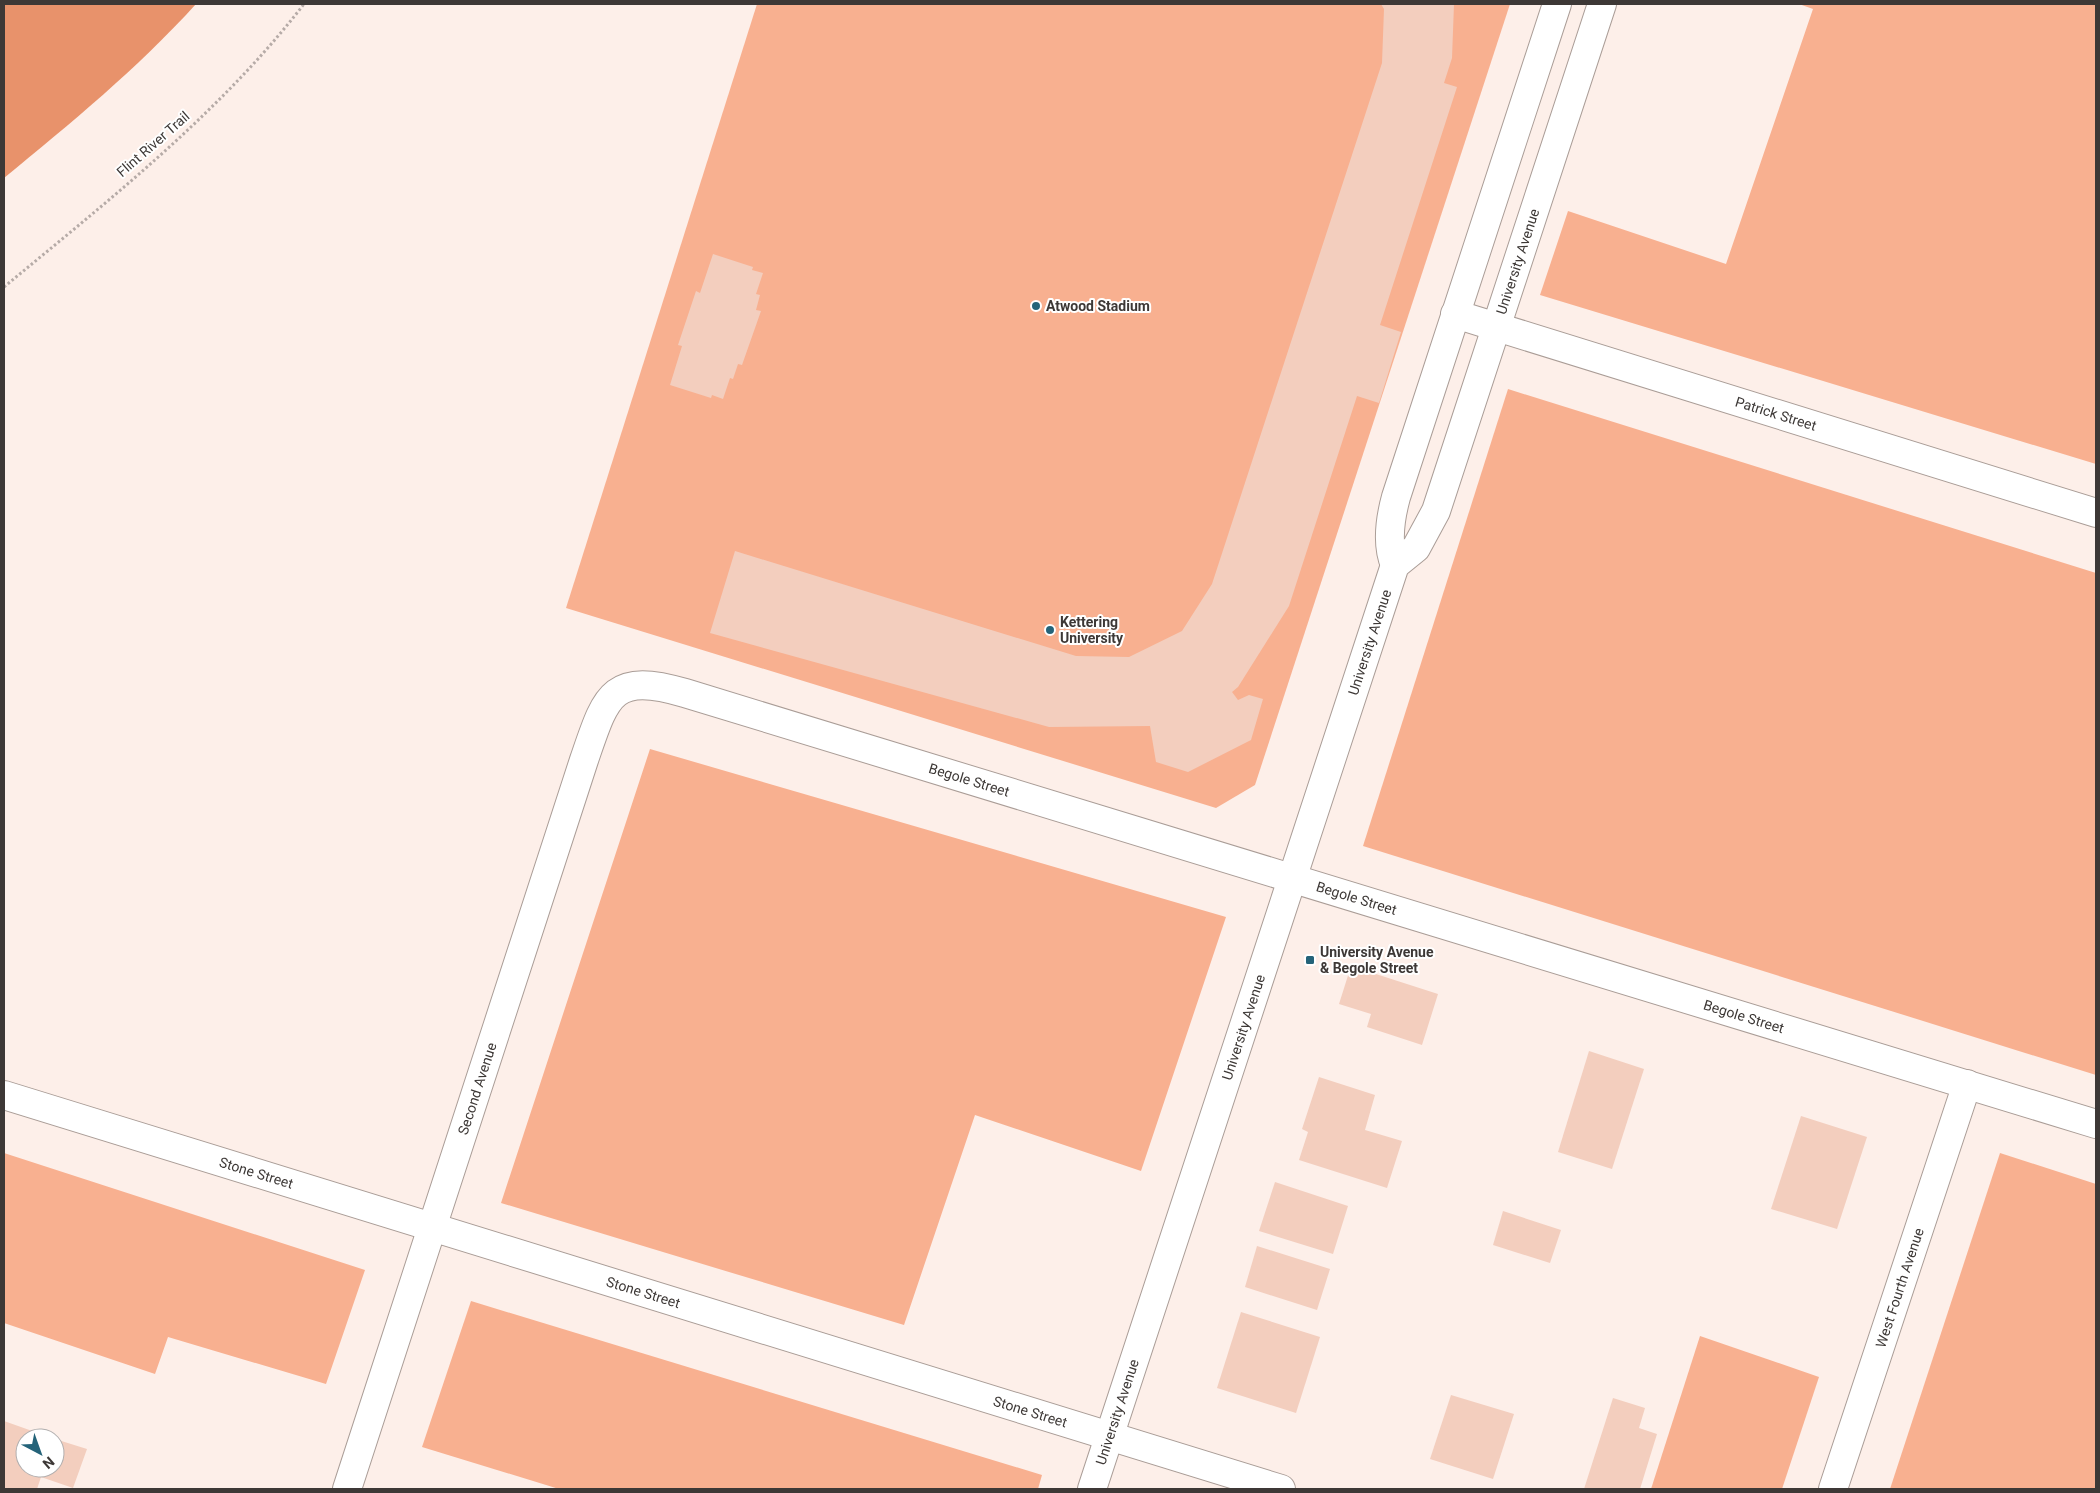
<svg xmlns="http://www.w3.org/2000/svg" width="2100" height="1493" viewBox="0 0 2100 1493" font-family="Roboto,sans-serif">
	<rect width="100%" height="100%" fill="#fdefe9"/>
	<g fill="#f8b090">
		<polygon points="757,4 1510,4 1255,785 1216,808 566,608"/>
		<polygon points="1799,4 2096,5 2096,464 1540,295 1568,211 1726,264 1813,9"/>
		<polygon points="1508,389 2096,573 2096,1075 1363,846"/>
		<polygon points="650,749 1226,917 1141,1171 975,1115 904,1325 501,1203"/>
		<polygon points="4,1153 365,1270 326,1384 168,1337 155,1374 4,1323"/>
		<polygon points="2000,1153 2096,1184 2096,1489 1890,1489"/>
		<polygon points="471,1301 1042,1475 1038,1489 559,1489 422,1447"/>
		<polygon points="1700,1336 1819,1377 1782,1489 1651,1489"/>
	</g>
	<path fill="#e8926b" d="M4,4h192c-58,64 -125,119 -192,174z"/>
	<g fill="#f3cebe">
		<polygon points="1381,4 1454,4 1452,58 1444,83 1457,87 1380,325 1401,332 1379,403 1357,396 1289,606 1238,687 1232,692 1238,700 1249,695 1263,699 1251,740 1188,772 1156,762 1150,726 1049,727 710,633 735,551 1076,656 1129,657 1182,631 1212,584 1382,63 1384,9"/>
		<polygon points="713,254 753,267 752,270 763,273 756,294 760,295 756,310 761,311 742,365 738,364 733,379 730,378 723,399 712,395 711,398 670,385 682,346 678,345 696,291 700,293"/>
		<polygon points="1351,966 1438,994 1422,1045 1367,1027 1371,1014 1339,1004"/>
		<polygon points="1589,1051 1644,1069 1612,1169 1558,1152"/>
		<polygon points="1319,1077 1375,1095 1365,1130 1402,1141 1387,1188 1299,1160 1308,1132 1302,1129"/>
		<polygon points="1801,1116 1867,1137 1837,1229 1771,1209"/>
		<polygon points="1275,1182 1348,1206 1333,1254 1259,1231"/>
		<polygon points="1503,1211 1561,1230 1550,1263 1493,1245"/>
		<polygon points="1257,1246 1330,1269 1317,1310 1245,1287"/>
		<polygon points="1241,1312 1320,1337 1296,1413 1217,1388"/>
		<polygon points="1451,1395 1514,1414 1493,1479 1430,1459"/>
		<polygon points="1613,1398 1645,1408 1639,1428 1657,1434 1640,1489 1584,1489"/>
		<polygon points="4,1421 52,1438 25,1438 25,1468 55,1468 55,1439 87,1449 73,1488 41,1477 37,1489 4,1489"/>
	</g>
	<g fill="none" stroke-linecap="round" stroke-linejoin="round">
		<g stroke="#aa9d97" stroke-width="30">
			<g id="minor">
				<path id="s1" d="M1455,314l641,199"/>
				<path d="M1395,565c-9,-21 -5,-46 1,-68l161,-493"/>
				<path id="s2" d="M4,1095l1277,394"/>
				<path id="s3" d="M347,1489l237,-729c22,-64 27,-89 101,-67l1411,431"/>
				<path id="s4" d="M1092,1489l303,-924 21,-17 20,-37 166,-507"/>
				<path id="s5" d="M1833,1489l134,-405"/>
			</g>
		</g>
		<path stroke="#b6aba7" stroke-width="3" stroke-dasharray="2.5 2.5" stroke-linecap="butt" d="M4,287c105,-87 216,-174 300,-283"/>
		<use href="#minor" stroke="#fff" stroke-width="28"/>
	</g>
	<g fill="#246379" stroke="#fff" stroke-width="2">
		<circle cx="1036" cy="306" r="5"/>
		<circle cx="1050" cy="630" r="5"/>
		<rect x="1305" y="955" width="10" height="10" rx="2.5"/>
	</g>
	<g text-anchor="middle" stroke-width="4" stroke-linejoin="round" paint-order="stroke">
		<g font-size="14" fill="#3d3836" stroke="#fff">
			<text transform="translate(153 144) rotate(-41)" y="5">Flint River Trail</text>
			<text dy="5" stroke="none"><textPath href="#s4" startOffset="1304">University Avenue</textPath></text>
			<text dy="5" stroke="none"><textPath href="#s1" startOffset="336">Patrick Street</textPath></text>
			<text dy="5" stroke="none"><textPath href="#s4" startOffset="891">University Avenue</textPath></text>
			<text dy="5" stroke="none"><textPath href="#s3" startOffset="1210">Begole Street</textPath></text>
			<text dy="5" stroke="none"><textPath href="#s3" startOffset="1615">Begole Street</textPath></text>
			<text dy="5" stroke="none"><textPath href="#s3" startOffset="2020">Begole Street</textPath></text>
			<text dy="5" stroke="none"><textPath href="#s4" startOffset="486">University Avenue</textPath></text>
			<text dy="5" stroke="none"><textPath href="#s3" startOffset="421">Second Avenue</textPath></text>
			<text dy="5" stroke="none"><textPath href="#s2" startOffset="264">Stone Street</textPath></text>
			<text dy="5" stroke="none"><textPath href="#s5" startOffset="212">West Fourth Avenue</textPath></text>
			<text dy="5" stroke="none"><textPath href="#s2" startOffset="669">Stone Street</textPath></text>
			<text dy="5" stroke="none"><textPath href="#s2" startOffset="1074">Stone Street</textPath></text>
			<text dy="5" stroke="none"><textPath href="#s4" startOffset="81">University Avenue</textPath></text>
		</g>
		<g font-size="14" font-weight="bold" fill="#3d3836" stroke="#fff" text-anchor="start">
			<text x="1046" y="311">Atwood Stadium</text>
			<text x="1060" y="627">Kettering<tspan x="1060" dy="16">University</tspan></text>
			<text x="1320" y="957">University Avenue<tspan x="1320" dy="16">&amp; Begole Street</tspan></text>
		</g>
	</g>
	<rect width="2100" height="1493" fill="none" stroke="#3d3836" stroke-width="10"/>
	<g transform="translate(40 1453) rotate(139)"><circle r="24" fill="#ffffff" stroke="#b1afaf"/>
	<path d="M0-4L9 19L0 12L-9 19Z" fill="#246379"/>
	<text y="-8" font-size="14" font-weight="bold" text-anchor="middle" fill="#3d3836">N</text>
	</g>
</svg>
